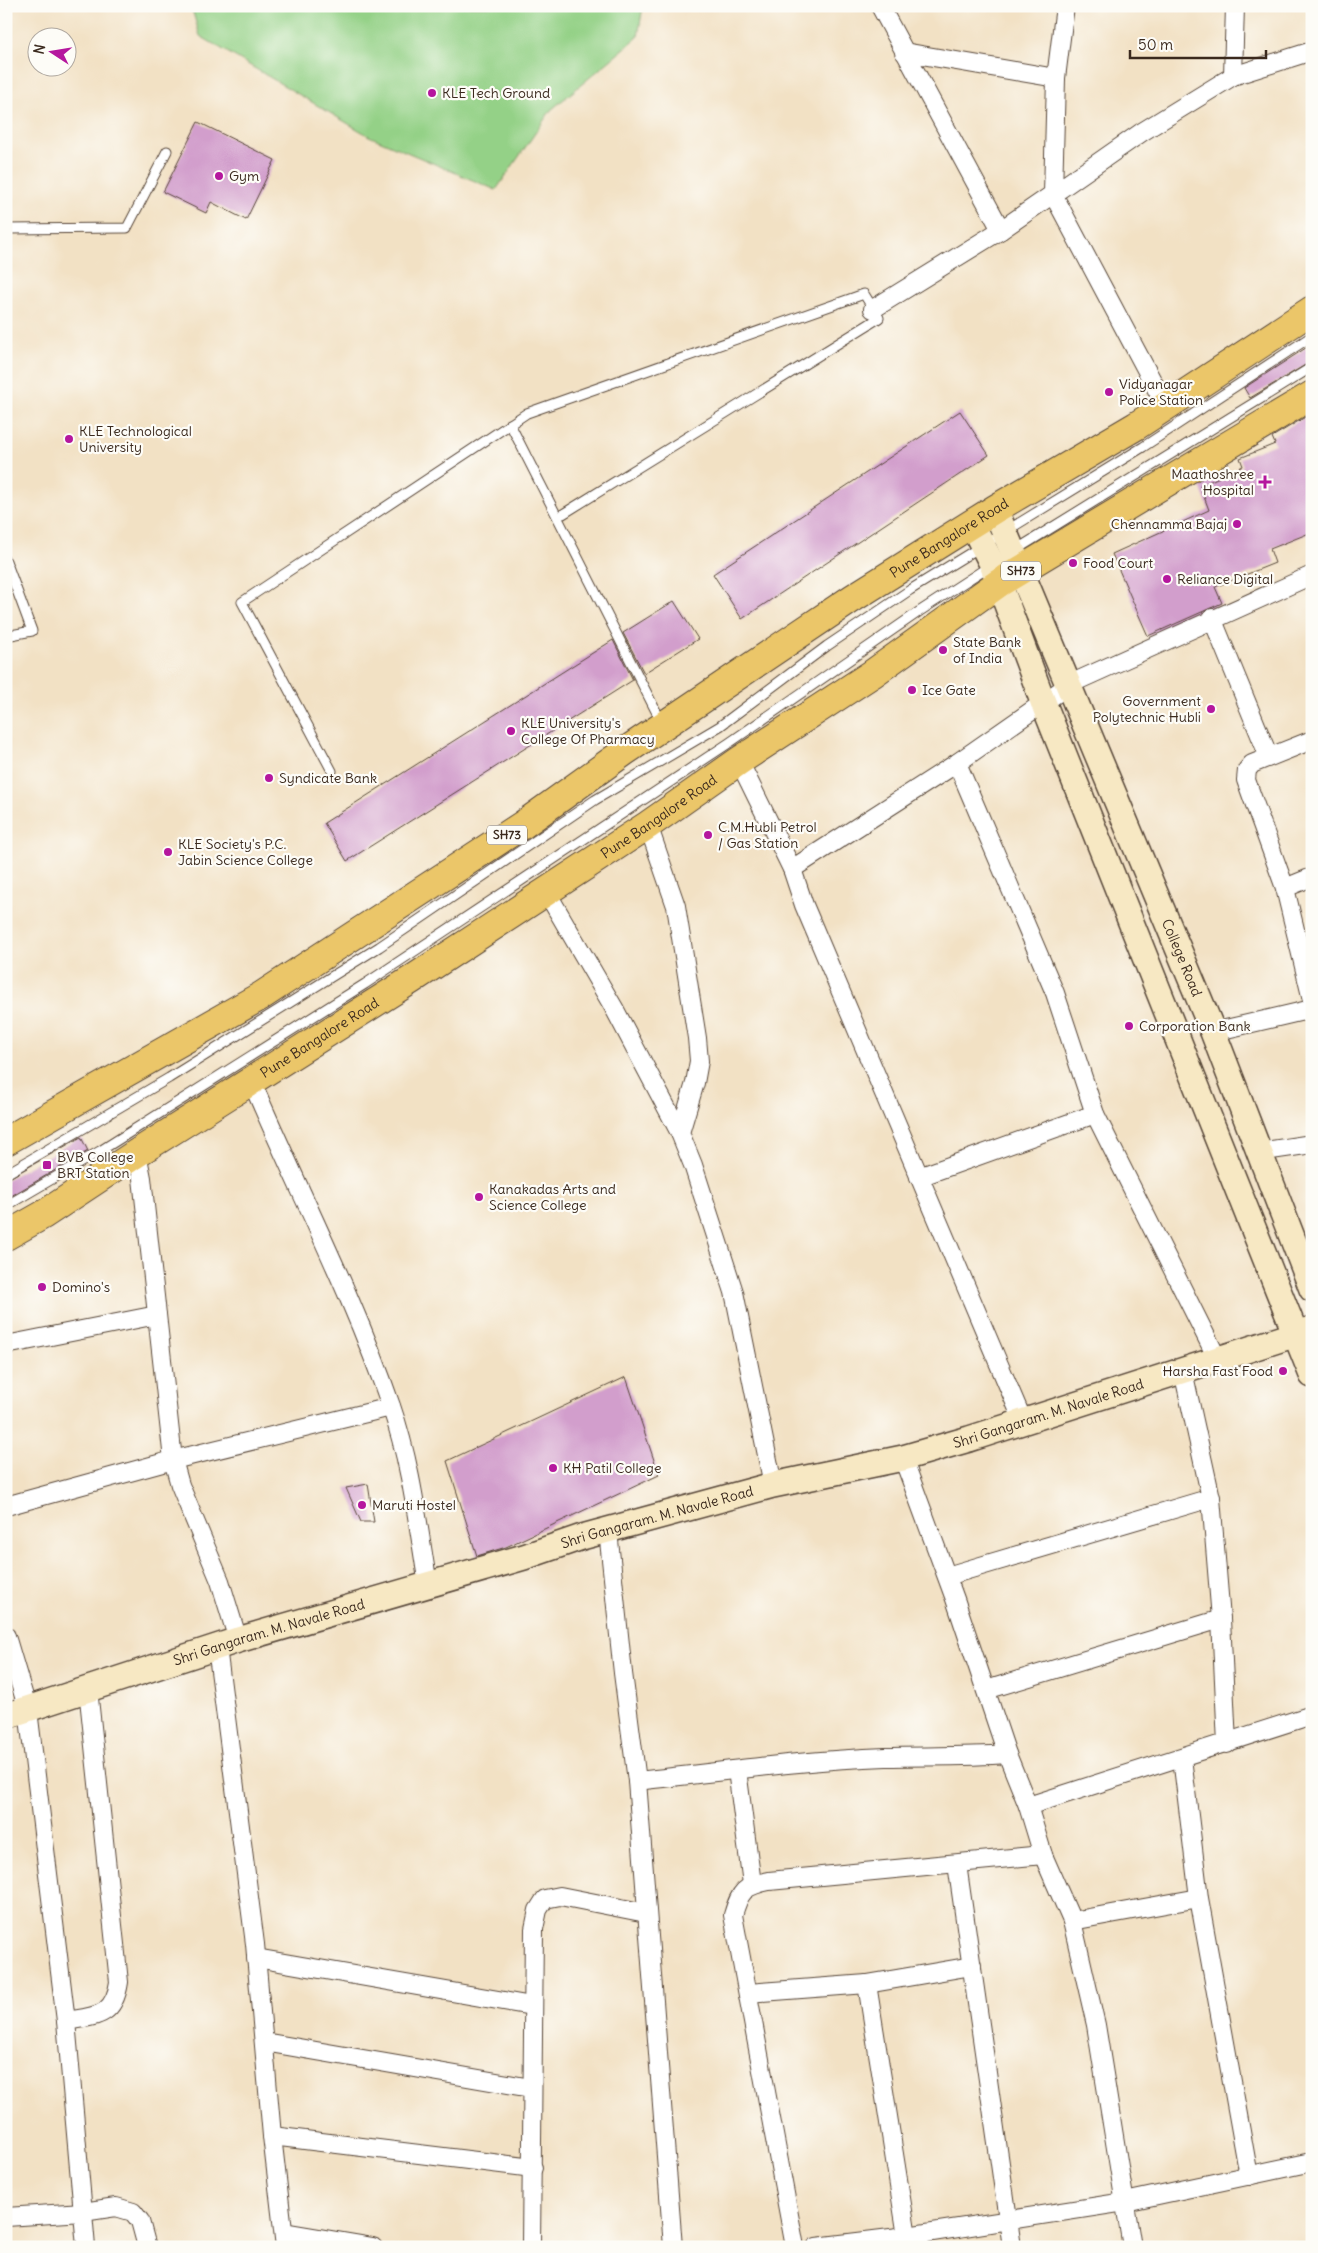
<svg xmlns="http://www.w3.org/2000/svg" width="1318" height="2253" viewBox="0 0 1318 2253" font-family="Delius,sans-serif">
	<rect width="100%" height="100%" fill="#fdfcf7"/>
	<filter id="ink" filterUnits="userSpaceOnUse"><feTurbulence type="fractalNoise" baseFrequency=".02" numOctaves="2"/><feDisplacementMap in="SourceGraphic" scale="10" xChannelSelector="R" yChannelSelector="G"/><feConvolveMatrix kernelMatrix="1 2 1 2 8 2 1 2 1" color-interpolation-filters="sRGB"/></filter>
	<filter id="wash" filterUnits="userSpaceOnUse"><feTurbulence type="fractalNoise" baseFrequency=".0096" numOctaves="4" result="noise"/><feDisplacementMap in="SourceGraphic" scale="20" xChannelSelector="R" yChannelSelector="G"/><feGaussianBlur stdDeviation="1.12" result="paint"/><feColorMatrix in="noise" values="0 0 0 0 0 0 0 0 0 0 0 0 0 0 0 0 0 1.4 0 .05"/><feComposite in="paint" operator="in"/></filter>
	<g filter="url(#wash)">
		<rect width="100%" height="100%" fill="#f2e1c4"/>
		<polygon fill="#94d187" stroke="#687e52" points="191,6 643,6 638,37 551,110 496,190 369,136 200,36"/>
		<g id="blocks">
			<g fill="#d29ecc">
				<polygon points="198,122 275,160 246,220 211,202 206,213 163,192"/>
				<polygon points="1312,344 1312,361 1250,398 1244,388"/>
				<polygon points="960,411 989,455 742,619 713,574"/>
				<polygon points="1312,413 1312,532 1270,549 1275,563 1215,587 1222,603 1148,636 1112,554 1209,510 1200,486 1243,466 1240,458 1275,444 1272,437"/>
				<polygon points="674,601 698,639 644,673 623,633"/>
				<polygon points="613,640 633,680 347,861 324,823"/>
				<polygon points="81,1137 88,1151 6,1199 6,1180"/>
				<polygon points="626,1377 659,1475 506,1547 477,1556 447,1461"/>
				<polygon points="368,1484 374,1522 361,1522 346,1488"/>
			</g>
		</g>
	</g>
	<g filter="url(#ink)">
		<use href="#blocks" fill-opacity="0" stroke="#564537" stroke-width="1"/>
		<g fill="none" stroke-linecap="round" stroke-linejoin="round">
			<g stroke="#564537" stroke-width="11">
				<g id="lane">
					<polyline points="6,229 127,228 167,151"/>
					<polyline points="510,424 662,723"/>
					<polyline points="1014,551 1312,367"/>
					<polyline points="6,561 32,631 6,636"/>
					<polyline points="332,771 242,602 527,413 864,294 879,318 563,514"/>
					<polyline points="6,1174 169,1078 379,947 595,800 720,726 827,646 910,590 1143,447 1312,336"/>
					<polyline points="6,1206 100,1151 365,984 729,743 920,611 991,565"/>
				</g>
			</g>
			<g stroke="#564537" stroke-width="20">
				<g id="street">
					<polyline points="904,52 1056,78"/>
					<polyline points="1233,76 1235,6"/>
					<polyline points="1001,230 1053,194 1056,78 1065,6"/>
					<polyline points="873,309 1001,230 880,6"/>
					<polyline points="1165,405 1053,194 1142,132 1233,76 1312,51"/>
					<polyline points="1212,618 1269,757"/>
					<polyline points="1312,740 1252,764 1247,770 1246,780 1285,888 1312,1000"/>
					<polyline points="739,761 792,869 804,905 1023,1421"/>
					<polyline points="957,763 1055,993 1095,1114 1218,1360"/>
					<polyline points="648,825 676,906 697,1038 699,1061 695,1083 680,1133"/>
					<polyline points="792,869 957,763 1070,684 1312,575"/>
					<polyline points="1285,888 1312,877"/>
					<polyline points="546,891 614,1008 680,1133 693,1165 734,1292 773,1485"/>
					<polyline points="1213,1032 1312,1009"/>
					<path d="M252,1082c46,108 101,213 139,324 20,57 27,119 37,179"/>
					<polyline points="1258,1152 1312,1144"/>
					<polyline points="137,1153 142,1178 173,1460 180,1485 220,1581 238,1640"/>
					<polyline points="919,1177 1095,1114"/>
					<polyline points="6,1345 157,1315"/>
					<polyline points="1183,1371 1211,1498 1221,1619 1227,1744"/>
					<polyline points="903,1458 955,1599 1007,1754 1028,1806 1043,1855 1072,1921 1096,2025 1132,2247"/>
					<polyline points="6,1506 173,1460 391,1407"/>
					<polyline points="608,1531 623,1673 637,1781 673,2247"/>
					<polyline points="947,1576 1211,1498"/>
					<polyline points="6,1636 28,1710 66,2021 86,2247"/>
					<polyline points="217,1647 255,1944 272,2136 285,2247"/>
					<polyline points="986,1690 1221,1619"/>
					<polyline points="1182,1758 1199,1898 1249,2176"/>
					<polyline points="737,1770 752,1884"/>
					<path d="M637,1781c83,-9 166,-21 249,-24 41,-1 81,0 121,-3"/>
					<polyline points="1028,1806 1312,1715"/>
					<polyline points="957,1864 1012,2247"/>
					<polyline points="1072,1921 1199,1898"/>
					<polyline points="256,1958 532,2006"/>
					<polyline points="867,1984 907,2236"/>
					<polyline points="748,1993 867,1984 972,1966"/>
					<path d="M66,2021c30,-5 48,-4 53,-39l-31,-293"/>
					<polyline points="264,2042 531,2088"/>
					<polyline points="272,2136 533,2168"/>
					<polyline points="6,2217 83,2212 116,2207 133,2212 140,2221 147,2247"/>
					<polyline points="284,2232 373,2247"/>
					<polyline points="531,2247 534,1929 538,1910 545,1899 560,1896 646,1913"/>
					<path d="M795,2247l-62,-332c7,-24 11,-29 36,-34l274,-26"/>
					<polyline points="816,2247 907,2236 1125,2202 1312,2162"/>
				</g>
			</g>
			<g stroke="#564537" stroke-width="28">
				<g id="secondary">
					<path id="s1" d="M995,509l218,523 99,257"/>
					<polyline points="972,524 992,564 1043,702 1312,1375"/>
					<path id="s2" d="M6,1716l232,-76 286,-83 58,-20 191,-52 130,-27 66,-19 343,-110"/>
				</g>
			</g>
			<g stroke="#564537" stroke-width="30">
				<g id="primary">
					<path id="s3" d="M6,1141l255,-145 263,-172 100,-72 229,-154 142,-89 141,-83 176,-116"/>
					<path id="s4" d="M6,1236l37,-21 94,-62 274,-173 237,-155 91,-64 133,-87 127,-91 313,-188"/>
				</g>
			</g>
			<use href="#lane" stroke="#fff" stroke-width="9"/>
			<use href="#street" stroke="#fff" stroke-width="18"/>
			<use href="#secondary" stroke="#f7e8c3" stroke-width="25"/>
			<use href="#primary" stroke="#ebc669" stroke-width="28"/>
		</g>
	</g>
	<g fill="#b5179e" stroke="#fdfcf7" stroke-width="2">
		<circle cx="432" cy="93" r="5"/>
		<circle cx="219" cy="176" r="5"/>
		<circle cx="1109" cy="392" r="5"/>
		<circle cx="69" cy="439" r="5"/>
		<path d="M1262.5 474.5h5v5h5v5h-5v5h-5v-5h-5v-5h5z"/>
		<circle cx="1237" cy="524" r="5"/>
		<circle cx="1073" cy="563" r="5"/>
		<circle cx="1167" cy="579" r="5"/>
		<circle cx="943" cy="650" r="5"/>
		<circle cx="912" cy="690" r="5"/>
		<circle cx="1211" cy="709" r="5"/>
		<circle cx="511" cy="731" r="5"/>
		<circle cx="269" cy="778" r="5"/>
		<circle cx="708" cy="835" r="5"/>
		<circle cx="168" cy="852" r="5"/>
		<circle cx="1129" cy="1026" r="5"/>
		<rect x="42" y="1160" width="10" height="10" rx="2.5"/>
		<circle cx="479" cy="1197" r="5"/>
		<circle cx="42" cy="1287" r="5"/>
		<circle cx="1283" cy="1371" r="5"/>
		<circle cx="553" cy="1468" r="5"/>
		<circle cx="362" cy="1505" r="5"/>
	</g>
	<g text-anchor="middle" stroke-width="4.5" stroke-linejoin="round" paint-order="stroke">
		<g fill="#fdfcf7" stroke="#75695f" stroke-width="1">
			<rect x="1001" y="561.5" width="40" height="19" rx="4"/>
			<rect x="487" y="825.5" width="40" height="19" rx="4"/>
		</g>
		<g font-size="12" font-weight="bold" fill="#3b2a1e">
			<text x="1021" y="575">SH73</text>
			<text x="507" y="839">SH73</text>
		</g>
		<g font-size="14" fill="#3b2a1e" stroke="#fdfcf7" text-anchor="start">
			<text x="442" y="98">KLE Tech Ground</text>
			<text x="229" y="181">Gym</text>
			<text x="1119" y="389">Vidyanagar<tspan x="1119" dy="16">Police Station</tspan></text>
			<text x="79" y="436">KLE Technological<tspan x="79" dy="16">University</tspan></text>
			<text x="1254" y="479" text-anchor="end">Maathoshree<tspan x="1254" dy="16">Hospital</tspan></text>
			<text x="1227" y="529" text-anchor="end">Chennamma Bajaj</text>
			<text x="1083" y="568">Food Court</text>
			<text x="1177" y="584">Reliance Digital</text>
			<text x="953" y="647">State Bank<tspan x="953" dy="16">of India</tspan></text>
			<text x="922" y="695">Ice Gate</text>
			<text x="1201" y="706" text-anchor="end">Government<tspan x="1201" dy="16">Polytechnic Hubli</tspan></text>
			<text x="521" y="728">KLE University's<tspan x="521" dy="16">College Of Pharmacy</tspan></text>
			<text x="279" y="783">Syndicate Bank</text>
			<text x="718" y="832">C.M.Hubli Petrol<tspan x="718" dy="16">/ Gas Station</tspan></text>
			<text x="178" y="849">KLE Society's P.C.<tspan x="178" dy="16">Jabin Science College</tspan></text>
			<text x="1139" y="1031">Corporation Bank</text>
			<text x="57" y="1162">BVB College<tspan x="57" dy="16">BRT Station</tspan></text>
			<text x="489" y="1194">Kanakadas Arts and<tspan x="489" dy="16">Science College</tspan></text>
			<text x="52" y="1292">Domino's</text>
			<text x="1273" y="1376" text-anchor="end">Harsha Fast Food</text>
			<text x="563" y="1473">KH Patil College</text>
			<text x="372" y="1510">Maruti Hostel</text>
		</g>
		<g font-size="14" fill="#3b2a1e" stroke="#fdfcf7">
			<text dy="5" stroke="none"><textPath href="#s3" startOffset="1120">Pune Bangalore Road</textPath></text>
			<text dy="5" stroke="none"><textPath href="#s4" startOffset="776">Pune Bangalore Road</textPath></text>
			<text dy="5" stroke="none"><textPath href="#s1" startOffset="486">College Road</textPath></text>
			<text dy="5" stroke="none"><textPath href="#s4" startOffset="371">Pune Bangalore Road</textPath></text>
			<text dy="5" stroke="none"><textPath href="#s2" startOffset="1086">Shri Gangaram. M. Navale Road</textPath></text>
			<text dy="5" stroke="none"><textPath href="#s2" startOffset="681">Shri Gangaram. M. Navale Road</textPath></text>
			<text dy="5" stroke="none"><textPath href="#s2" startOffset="276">Shri Gangaram. M. Navale Road</textPath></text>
		</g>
	</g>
	<rect width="1318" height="2253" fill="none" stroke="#fdfcf7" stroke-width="25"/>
	<g transform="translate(52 52) rotate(282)"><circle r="24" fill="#fdfcf7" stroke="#afa8a0"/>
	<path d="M0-4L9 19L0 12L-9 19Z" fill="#b5179e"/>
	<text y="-8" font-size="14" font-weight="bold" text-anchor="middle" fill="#3b2a1e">N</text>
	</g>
	<path d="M1130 50v8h136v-8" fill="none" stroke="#3b2a1e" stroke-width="2.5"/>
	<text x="1138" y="50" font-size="15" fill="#3b2a1e" stroke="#fdfcf7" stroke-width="4" paint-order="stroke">50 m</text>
</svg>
